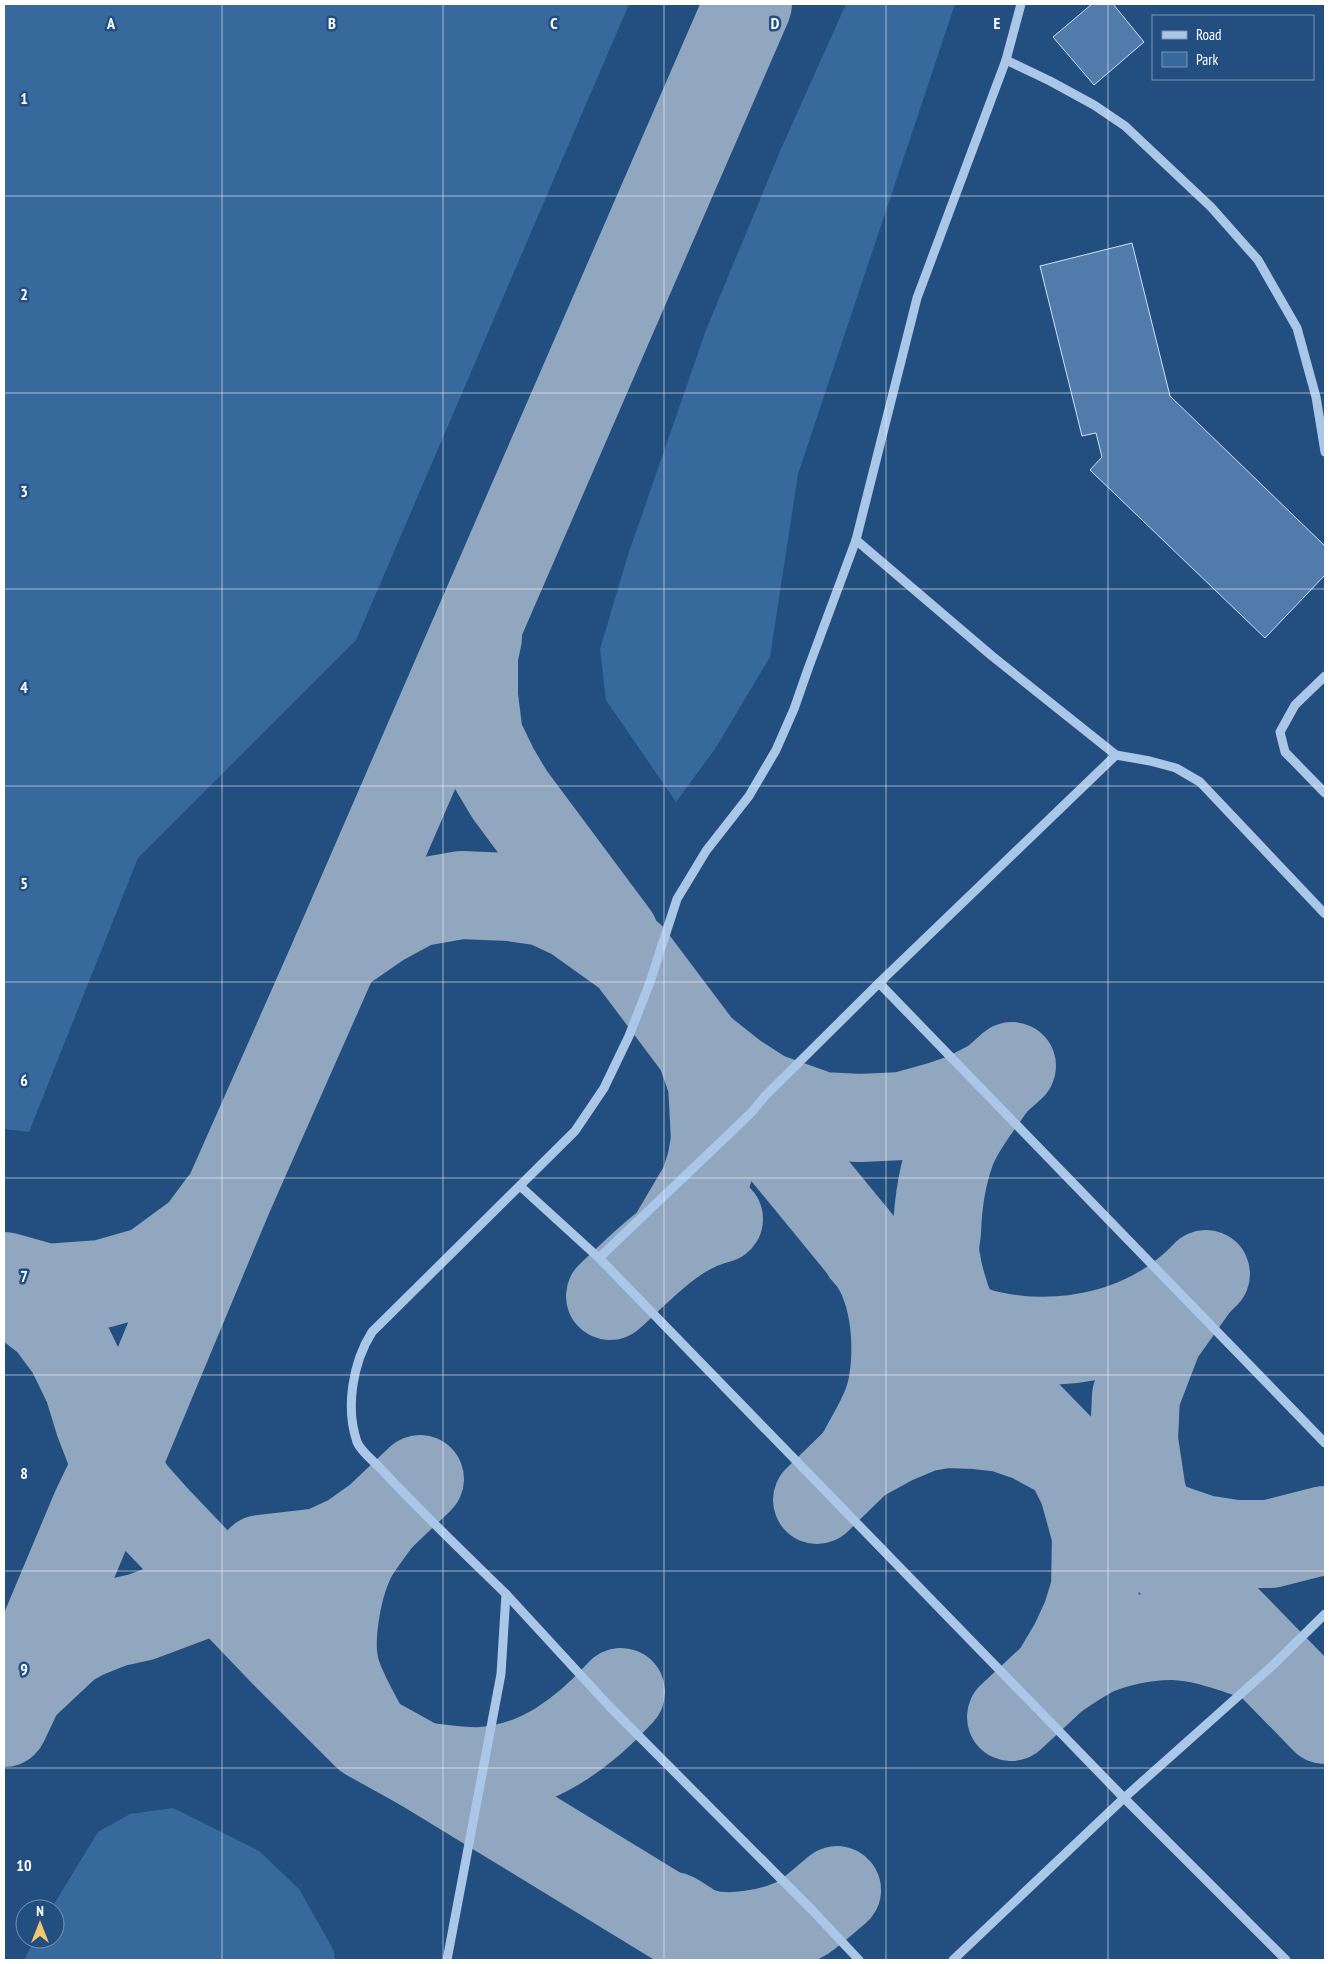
<svg xmlns="http://www.w3.org/2000/svg" width="1329" height="1964" viewBox="0 0 1329 1964" font-family="'PT Sans Narrow',sans-serif">
	<rect width="100%" height="100%" fill="#234f80"/>
	<g fill="#38699d">
		<polygon points="4,4 629,4 356,640 138,858 29,1132 4,1129"/>
		<polygon points="846,4 955,4 798,474 770,657 715,749 676,802 606,700 600,649 628,555 706,330 781,149"/>
		<polygon points="173,1808 259,1851 299,1889 334,1951 335,1960 24,1960 35,1939 55,1939 55,1909 51,1909 98,1832 130,1814"/>
	</g>
	<g fill="none" stroke-linecap="round" stroke-linejoin="round">
		<g stroke="#91a7c0" stroke-width="88">
			<polyline points="478,637 474,656 474,696 479,737 495,770 510,795 615,936"/>
			<polyline points="336,953 381,922 416,903 461,895 510,897 544,902 574,916 630,956 700,1049 873,1260 984,1370 1325,1720"/>
			<polyline points="671,1241 704,1185 711,1163 715,1140 712,1083 700,1049 734,1076 765,1096 821,1116 860,1118 903,1116 939,1106 965,1097 994,1082 1012,1066"/>
			<polyline points="4,1276 47,1288 102,1284 151,1270 200,1234 223,1203"/>
			<polyline points="4,1286 49,1321 70,1349 88,1386 99,1422 116,1466 132,1492 156,1519 285,1654 367,1736 421,1766 739,1960"/>
			<path d="M610,1296c33,-30 64,-66 109,-77"/>
			<path d="M927,1305c18,10 38,24 58,29 79,18 164,0 221,-60"/>
			<path d="M970,1351c-16,-29 -29,-59 -34,-93 -2,-8 0,-18 1,-26 1,-30 5,-58 16,-86 10,-23 27,-43 41,-64"/>
			<path d="M859,1459c9,-18 21,-36 28,-55 15,-41 11,-119 -21,-151"/>
			<polyline points="817,1500 859,1459 892,1441 923,1428 946,1424 976,1425 1002,1428 1031,1438 1068,1458 1083,1488 1096,1535 1095,1589 1086,1618 1074,1644 1055,1676 1011,1717"/>
			<polyline points="1124,1505 1151,1521 1203,1539 1235,1544 1270,1544 1325,1530"/>
			<polyline points="1171,1552 1151,1521 1142,1493 1134,1440 1136,1396 1159,1336 1193,1288"/>
			<polyline points="261,1559 321,1552 351,1538 379,1518 420,1479"/>
			<path d="M1055,1676c11,-7 22,-15 33,-21 23,-12 61,-20 86,-19 31,1 62,14 91,23"/>
			<polyline points="20,1689 68,1644 84,1635 114,1623 141,1617 221,1587 321,1552"/>
			<polyline points="4,1723 20,1689 95,1510 116,1466 229,1195 336,953 748,4"/>
			<path d="M365,1732c-10,-19 -21,-37 -28,-58 -10,-32 0,-85 14,-115 7,-14 19,-28 28,-41"/>
			<path d="M421,1766c19,2 41,6 61,5 57,-4 102,-38 139,-79"/>
			<path d="M673,1916c8,4 15,10 23,14 30,13 81,3 108,-13 11,-8 22,-18 33,-27"/>
		</g>
	</g>
	<g fill="#507bab" stroke="#cde1f5">
		<polygon points="1092,4 1113,4 1144,42 1094,85 1053,37"/>
		<polygon points="1132,243 1170,396 1325,546 1325,575 1265,638 1090,470 1102,457 1096,433 1082,436 1040,266"/>
	</g>
	<g fill="none" stroke-linecap="round" stroke-linejoin="round">
		<g stroke="#aac7e7" stroke-width="9">
			<polyline points="1006,60 1050,81 1094,105 1125,126 1211,207 1258,260 1297,328 1316,397 1325,452"/>
			<polyline points="856,540 992,656 1116,755 1150,761 1176,768 1200,782 1325,914"/>
			<polyline points="1325,676 1295,705 1280,732 1285,752 1325,793"/>
			<polyline points="879,983 1325,1443"/>
			<polyline points="520,1186 599,1258 1124,1798 1286,1960"/>
			<polyline points="599,1258 752,1112 765,1096 879,983 1116,755"/>
			<polyline points="506,1594 609,1706 812,1910 859,1960"/>
			<path d="M447,1960l54,-286 5,-80c-42,-41 -84,-81 -124,-124 -7,-8 -21,-18 -25,-28 -12,-35 -4,-80 15,-110l203,-201 29,-43 25,-52 21,-54 27,-83 29,-48 43,-55 27,-46 18,-41 14,-40 48,-129 61,-242 89,-238 15,-56"/>
			<polyline points="953,1960 1124,1798 1272,1666 1325,1614"/>
		</g>
	</g>
	<path fill="none" stroke="#fff" stroke-width="1" stroke-opacity="0.55" d="M222,4v1956M443,4v1956M664,4v1956M886,4v1956M1108,4v1956M4,196h1321M4,393h1321M4,589h1321M4,786h1321M4,982h1321M4,1178h1321M4,1375h1321M4,1571h1321M4,1768h1321"/>
	<g font-size="16" text-anchor="middle" font-weight="bold" fill="#fff" stroke="#234f80" stroke-width="5" stroke-linejoin="round" paint-order="stroke">
		<text x="111" y="29">A</text>
		<text x="332" y="29">B</text>
		<text x="554" y="29">C</text>
		<text x="775" y="29">D</text>
		<text x="997" y="29">E</text>
		<text x="24" y="104">1</text>
		<text x="24" y="300">2</text>
		<text x="24" y="497">3</text>
		<text x="24" y="693">4</text>
		<text x="24" y="889">5</text>
		<text x="24" y="1086">6</text>
		<text x="24" y="1282">7</text>
		<text x="24" y="1479">8</text>
		<text x="24" y="1675">9</text>
		<text x="24" y="1871">10</text>
	</g>
	<rect width="1329" height="1964" fill="none" stroke="#ffffff" stroke-width="10"/>
	<rect x="1152" y="15" width="162" height="65" fill="#234f80" stroke="#7b95b3"/>
	<rect x="1162" y="31" width="25" height="8" fill="#aac7e7" stroke="#7b95b3"/>
	<text x="1196" y="40" font-size="15" fill="#ffffff">Road</text>
	<rect x="1162" y="52" width="25" height="15" fill="#38699d" stroke="#7b95b3"/>
	<text x="1196" y="65" font-size="15" fill="#ffffff">Park</text>
	<g transform="translate(40 1924)"><circle r="24" fill="#234f80" stroke="#7b95b3"/>
	<path d="M0-4L9 19L0 12L-9 19Z" fill="#f1c66d"/>
	<text y="-8" font-size="14" font-weight="bold" text-anchor="middle" fill="#ffffff">N</text>
	</g>
</svg>
